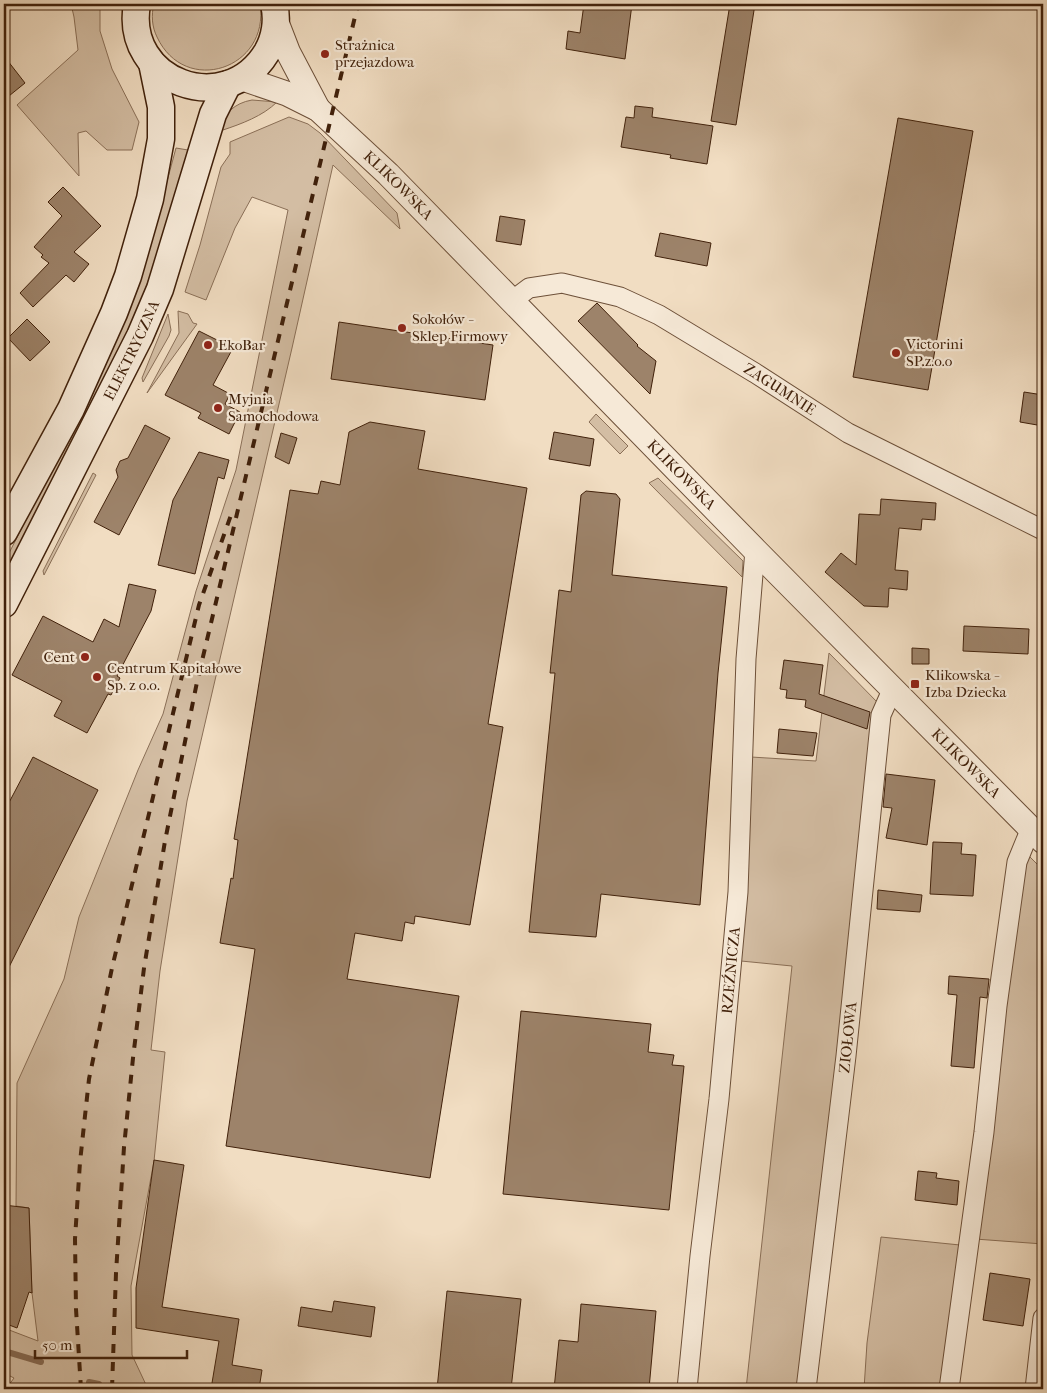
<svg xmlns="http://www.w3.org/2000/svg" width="1047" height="1393" viewBox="0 0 1047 1393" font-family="'IM FELL French Canon',serif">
	<rect width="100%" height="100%" fill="#f1ddc2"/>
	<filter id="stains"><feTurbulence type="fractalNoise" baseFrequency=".004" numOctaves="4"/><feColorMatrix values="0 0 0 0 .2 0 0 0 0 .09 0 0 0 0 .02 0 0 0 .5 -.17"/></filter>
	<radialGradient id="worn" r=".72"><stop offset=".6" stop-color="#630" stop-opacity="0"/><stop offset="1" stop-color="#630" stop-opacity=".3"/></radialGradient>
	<g fill="#d3bda3" stroke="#8a6f57">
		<polygon points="71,4 100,4 100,31 112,69 139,122 132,150 107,150 86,131 78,133 79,176 17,105 78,50 74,17"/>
		<path d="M154,4h106c10,65 -75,93 -103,33 -5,-10 -6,-22 -3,-33z"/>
		<path d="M252,100l25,2c-14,14 -36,22 -54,28l-7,-2c9,-14 18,-25 36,-28z"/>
		<polygon points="289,117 308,124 320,133 397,213 400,229 333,165 292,348 187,801 160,971 151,1050 165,1052 154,1161 131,1286 132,1355 148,1389 6,1389 14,1378 4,1373 4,1328 38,1341 32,1293 29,1208 16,1206 17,1083 64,979 79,917 138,770 163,714 196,591 236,470 288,210 252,197 235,228 206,300 185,292 200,245 221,167 230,154 230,142"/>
		<polygon points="176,148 188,150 163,239 136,315 4,587 4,563 67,439 155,226"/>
		<polygon points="178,311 188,314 193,323 197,324 147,393 179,333"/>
		<polygon points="168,314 171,330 169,336 143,382 142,378"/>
		<polygon points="596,414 628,446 620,454 589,422"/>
		<polygon points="93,473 96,475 44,575 43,571"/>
		<polygon points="658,478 743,561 742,577 649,483"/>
		<polygon points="829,653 879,704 802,1389 746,1389 792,966 741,961 751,757 816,761"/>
		<polygon points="1026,853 1043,870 1043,1244 975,1239 1005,989"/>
		<polygon points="881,1237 960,1245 943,1389 864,1389 867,1343"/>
	</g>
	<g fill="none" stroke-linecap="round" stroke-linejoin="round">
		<g stroke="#876b54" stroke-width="6">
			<polyline points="4,1351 41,1362"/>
			<polyline points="89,1382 99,1384"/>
		</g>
	</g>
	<g fill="#9d836a" stroke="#41210b">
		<polygon points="584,4 632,4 625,59 566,49 568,31 580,33"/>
		<polygon points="730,4 755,4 736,125 711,121"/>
		<polygon points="4,56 25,83 4,100"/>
		<polygon points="635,106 653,108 652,117 713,126 707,164 670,158 671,155 621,147 626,117 634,118"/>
		<polygon points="898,118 973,131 928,390 853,377"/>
		<polygon points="63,187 101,226 74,252 89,264 74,282 66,275 33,307 20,293 49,263 41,257 43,255 34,247 62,216 48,202"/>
		<polygon points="500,216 525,220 521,245 496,241"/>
		<polygon points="660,233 711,243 707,266 655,256"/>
		<polygon points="597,303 638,345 637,346 656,361 650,394 578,321"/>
		<polygon points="27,319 50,342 30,361 8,338"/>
		<polygon points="339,322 493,345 485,400 331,379"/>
		<polygon points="199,331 233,348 213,385 230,394 225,404 240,412 229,434 198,418 201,413 165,395"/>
		<polygon points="1024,392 1043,395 1043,426 1020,422"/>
		<polygon points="370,422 425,431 418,469 527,488 488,724 503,727 470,925 415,916 414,924 405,922 402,941 355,933 347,979 459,996 430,1178 226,1146 255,949 220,943 231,878 233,879 238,840 234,839 290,490 318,494 321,481 340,485 349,432"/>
		<polygon points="145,425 170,438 119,535 94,522 118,477 116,470 120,461 128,458"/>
		<polygon points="554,432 594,439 590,466 549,459"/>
		<polygon points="281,433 297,438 289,464 275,457"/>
		<polygon points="199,452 229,460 224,479 218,477 195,574 158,565 173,500"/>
		<polygon points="586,491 616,494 620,499 612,575 727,587 718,673 700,905 601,894 596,937 529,932 555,673 550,673 559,590 571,592 581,495"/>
		<polygon points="881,499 936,503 935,520 922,519 921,530 899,528 895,570 908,571 907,590 889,588 888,607 864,606 825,572 841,553 856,565 859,514 880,515"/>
		<polygon points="129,584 156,590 151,611 117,676 120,678 111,695 108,694 87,733 54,716 62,701 12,675 43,616 93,642 104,619 119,627"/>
		<polygon points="964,626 1029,629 1028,654 963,651"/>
		<polygon points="912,648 929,649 929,664 912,664"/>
		<polygon points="784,660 823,665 819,694 870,712 867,729 805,707 806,700 786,698 787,690 780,689"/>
		<polygon points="779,729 817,733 813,756 777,753"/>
		<polygon points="33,757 98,790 4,977 4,812"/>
		<polygon points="886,774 935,780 927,845 886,838 892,808 883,807"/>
		<polygon points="933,842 962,843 961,854 976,855 973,896 930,894"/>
		<polygon points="878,890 922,895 920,912 877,909"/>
		<polygon points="949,976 989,979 987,998 980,997 974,1068 951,1066 957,995 948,994"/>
		<polygon points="521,1011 651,1024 648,1052 674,1055 672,1065 684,1066 669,1210 503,1194"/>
		<polygon points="154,1160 184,1165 162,1307 239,1319 232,1365 262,1370 259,1389 211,1389 219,1341 136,1328 136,1288"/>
		<polygon points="918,1171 937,1173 936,1178 959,1181 957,1205 915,1200"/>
		<polygon points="4,1205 29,1208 32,1293 29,1292 17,1328 4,1323"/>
		<polygon points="990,1273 1030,1279 1023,1326 983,1320"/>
		<polygon points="447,1291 521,1299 511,1389 437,1389"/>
		<polygon points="334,1301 375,1307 371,1337 298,1326 301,1307 332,1312"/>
		<polygon points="581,1304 656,1311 649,1389 554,1389 559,1340 578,1342"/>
	</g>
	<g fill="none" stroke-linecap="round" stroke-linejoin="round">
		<g stroke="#6d5039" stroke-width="21">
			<g id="minor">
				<path id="s1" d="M512,301l17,-13 33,-5 58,14 39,18 96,58 93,60 195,97"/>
				<path id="s2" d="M687,1389l13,-133 19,-157 19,-207 8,-233 9,-109"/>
				<path id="s3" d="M806,1389l40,-333 35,-341 12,-27"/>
				<polyline points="949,1389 984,1132 997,1006 1017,862 1031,828"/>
				<polyline points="1035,1389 1043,1318"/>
			</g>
		</g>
		<g stroke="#6d5039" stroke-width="26">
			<g id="tertiary">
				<polyline points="276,21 288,52 318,109"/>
				<path id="s4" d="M241,78l47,16 30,15 70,65 367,376 288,291"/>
			</g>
		</g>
		<g stroke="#41210b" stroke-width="29">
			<g id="secondary">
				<path d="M137,4c-14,78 89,116 130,48 8,-14 11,-32 7,-48"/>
				<polyline points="4,532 71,409 114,313 128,276 150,199 161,139 161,107 152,63"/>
				<path id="s5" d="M4,604l136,-268 20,-47 53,-175 15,-30"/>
			</g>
		</g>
		<use href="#minor" stroke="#f6e9d7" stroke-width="19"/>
		<use href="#tertiary" stroke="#f6e9d7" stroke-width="24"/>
		<use href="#secondary" stroke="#f6e9d7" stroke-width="26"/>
		<g stroke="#41210b" stroke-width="4" stroke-dasharray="9 9" stroke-linecap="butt">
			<polyline points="81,1389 76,1309 75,1239 80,1162 89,1079 112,968 199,605 231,515"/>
			<polyline points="112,1389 116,1273 124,1147 133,1058 144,968 165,841 197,682 358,4"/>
		</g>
	</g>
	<g fill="#8f2418" stroke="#f6e9d7" stroke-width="2">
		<circle cx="325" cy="54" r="5"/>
		<circle cx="402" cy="328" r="5"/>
		<circle cx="208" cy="345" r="5"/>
		<circle cx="896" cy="353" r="5"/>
		<circle cx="218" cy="408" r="5"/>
		<circle cx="85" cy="657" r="5"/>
		<circle cx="97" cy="677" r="5"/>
		<rect x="910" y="679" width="10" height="10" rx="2.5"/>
	</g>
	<g text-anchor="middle" stroke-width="4.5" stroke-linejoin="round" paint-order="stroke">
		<g font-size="15" fill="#41210b" stroke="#f6e9d7" text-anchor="start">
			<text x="335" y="50">Strażnica<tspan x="335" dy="17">przejazdowa</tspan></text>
			<text x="412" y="324">Sokołów -<tspan x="412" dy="17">Sklep Firmowy</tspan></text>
			<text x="906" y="349">Victorini<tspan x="906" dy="17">SP.z.o.o</tspan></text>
			<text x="218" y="350">EkoBar</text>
			<text x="228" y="404">Myjnia<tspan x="228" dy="17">Samochodowa</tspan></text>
			<text x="75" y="662" text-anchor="end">Cent</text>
			<text x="107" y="673">Centrum Kapitałowe<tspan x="107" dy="17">Sp. z o.o.</tspan></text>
			<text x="925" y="680">Klikowska -<tspan x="925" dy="17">Izba Dziecka</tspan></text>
		</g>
		<g font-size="15" fill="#41210b" stroke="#f6e9d7">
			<text dy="5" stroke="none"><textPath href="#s4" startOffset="194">KLIKOWSKA</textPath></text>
			<text dy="5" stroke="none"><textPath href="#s5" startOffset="284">ELEKTRYCZNA</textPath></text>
			<text dy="5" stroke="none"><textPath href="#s1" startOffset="299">ZAGUMNIE</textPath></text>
			<text dy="5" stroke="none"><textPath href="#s4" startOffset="599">KLIKOWSKA</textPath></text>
			<text dy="5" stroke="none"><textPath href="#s4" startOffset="1004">KLIKOWSKA</textPath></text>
			<text dy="5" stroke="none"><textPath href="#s2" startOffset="421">RZEŹNICZA</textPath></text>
			<text dy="5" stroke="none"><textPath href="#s3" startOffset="354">ZIOŁOWA</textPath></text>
		</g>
	</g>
	<rect width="1047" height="1393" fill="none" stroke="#f1ddc2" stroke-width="20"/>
	<rect x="5" y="5" width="1037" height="1383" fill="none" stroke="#41210b" stroke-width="2.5"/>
	<rect x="10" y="10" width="1027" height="1373" fill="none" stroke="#41210b"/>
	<path d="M35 1350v8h152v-8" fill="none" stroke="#41210b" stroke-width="2.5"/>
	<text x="42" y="1350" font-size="15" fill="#41210b" stroke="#f6e9d7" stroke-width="4" paint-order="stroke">50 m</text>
	<rect width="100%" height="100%" filter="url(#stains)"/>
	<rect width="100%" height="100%" fill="url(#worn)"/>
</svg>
